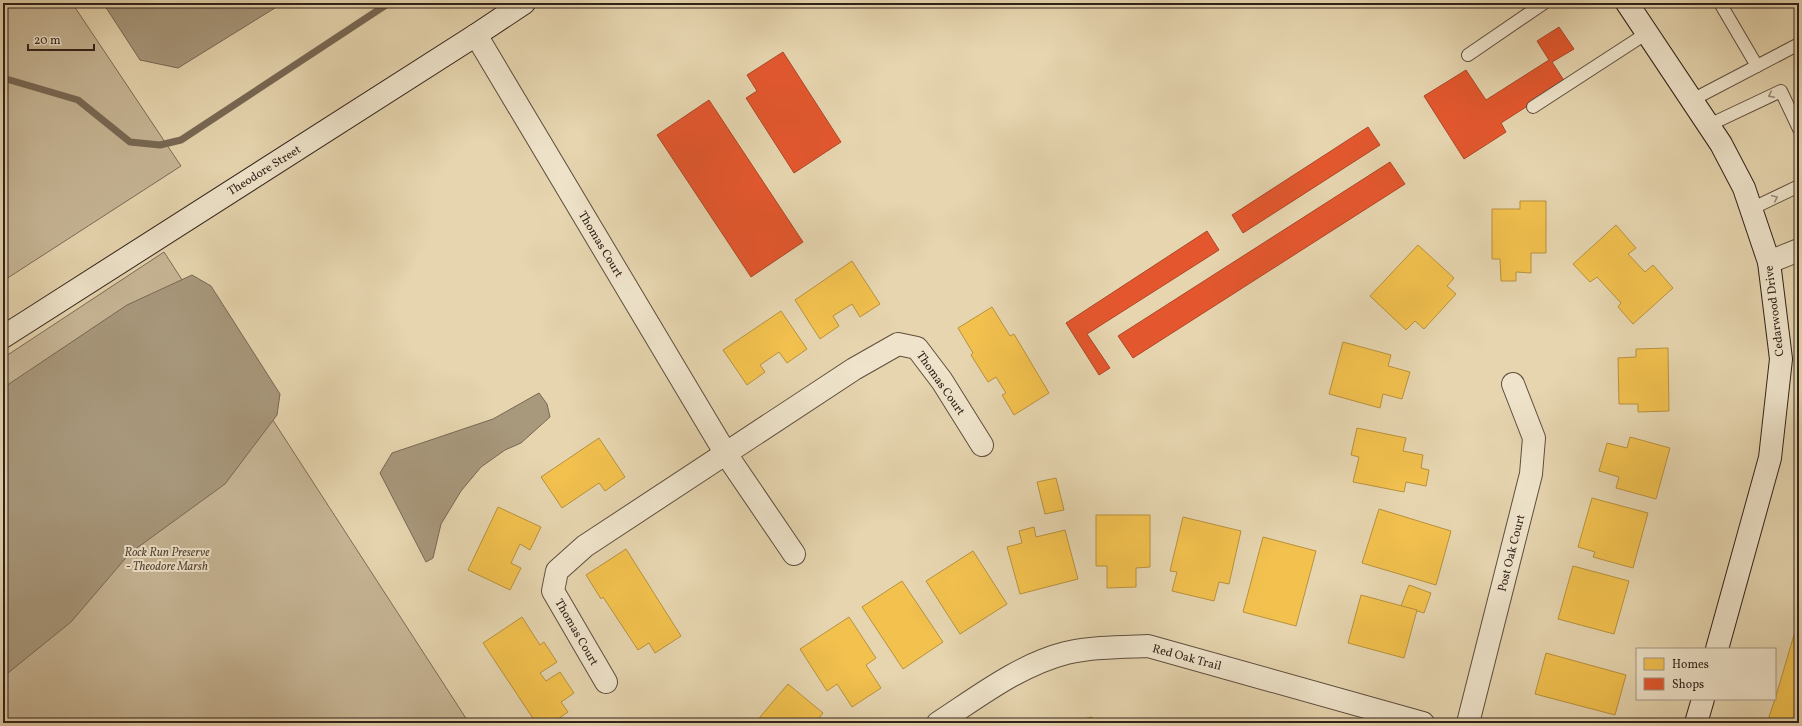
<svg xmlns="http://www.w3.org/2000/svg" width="1802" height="726" viewBox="0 0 1802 726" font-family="Vollkorn,serif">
	<rect width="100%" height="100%" fill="#e6d5af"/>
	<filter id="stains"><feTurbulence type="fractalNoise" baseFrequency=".005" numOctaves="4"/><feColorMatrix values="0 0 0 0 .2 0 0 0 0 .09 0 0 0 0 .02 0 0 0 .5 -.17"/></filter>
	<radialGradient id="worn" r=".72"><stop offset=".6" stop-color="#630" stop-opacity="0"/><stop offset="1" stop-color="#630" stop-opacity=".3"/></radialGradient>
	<g fill="#c7b696" stroke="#7c6c58">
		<polygon points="3,3 72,3 181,166 3,281"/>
		<polygon points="164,252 469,723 3,723 3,358"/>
	</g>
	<g fill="#a8987c" stroke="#786854">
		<polygon points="103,3 283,3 178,68 140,60"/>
		<polygon points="192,275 211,286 280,394 277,415 225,484 130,553 71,622 3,677 3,388 127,305"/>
		<polygon points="539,393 547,404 550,417 521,443 505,450 481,467 461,491 441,524 433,558 426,562 380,473 392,453 493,419"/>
	</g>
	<g fill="#f2c14e" stroke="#b8913e">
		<polygon points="1520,201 1546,201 1546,253 1531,253 1531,273 1516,272 1516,281 1501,281 1500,259 1492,259 1492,209 1520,209"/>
		<polygon points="1616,225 1636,248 1628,254 1645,272 1653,265 1673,288 1633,324 1618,307 1621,303 1597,277 1590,282 1573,264"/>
		<polygon points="1418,245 1454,278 1447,286 1456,294 1424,329 1415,321 1406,330 1370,296"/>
		<polygon points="852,261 880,304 860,317 852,304 833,316 839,326 820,339 795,300"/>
		<polygon points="992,307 1010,336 1014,334 1049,393 1014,415 1002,395 1006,393 996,377 988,382 971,355 973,353 958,328"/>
		<polygon points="781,311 807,349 787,363 779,352 760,365 765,372 747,385 723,350"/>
		<polygon points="1343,342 1391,355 1388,366 1410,372 1402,399 1383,394 1380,408 1329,394"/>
		<polygon points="1668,348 1669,411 1638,412 1638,404 1619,404 1618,358 1636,357 1636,349"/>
		<polygon points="1357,428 1406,438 1403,451 1423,455 1421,468 1429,470 1426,486 1406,482 1404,492 1353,482 1359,457 1351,455"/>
		<polygon points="1630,437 1670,448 1656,499 1616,488 1619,477 1599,471 1607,443 1627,448"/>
		<polygon points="599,438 625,477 605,491 599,483 562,508 541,477"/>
		<polygon points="1056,478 1064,510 1045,514 1037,482"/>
		<polygon points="1592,498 1648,513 1633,568 1593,557 1595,552 1578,547"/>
		<polygon points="498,507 541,527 530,550 520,544 511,563 521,568 510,590 468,570"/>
		<polygon points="1379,509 1451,531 1436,585 1362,563"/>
		<polygon points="1096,515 1150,515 1150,567 1136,568 1136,587 1107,588 1107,566 1096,566"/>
		<polygon points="1183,517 1241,531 1229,584 1219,582 1214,601 1172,591 1177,572 1170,571"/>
		<polygon points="1034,527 1036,537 1065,530 1078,579 1020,594 1007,547 1022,543 1019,531"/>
		<polygon points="1263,537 1316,551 1296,626 1243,612"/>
		<polygon points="626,549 681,636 655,653 649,643 638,650 603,597 601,599 586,575"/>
		<polygon points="973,551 1007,604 960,634 926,581"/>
		<polygon points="1573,566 1629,581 1614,634 1558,619"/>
		<polygon points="902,581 943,642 903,669 862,607"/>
		<polygon points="1409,585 1431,593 1424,613 1401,606"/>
		<polygon points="1361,595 1417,610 1404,658 1348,643"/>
		<polygon points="522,617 540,645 544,642 557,662 540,673 546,681 560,672 574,693 561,702 568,712 552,723 536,723 483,643"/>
		<polygon points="849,617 876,658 866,665 881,688 852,707 837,684 827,691 800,649"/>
		<polygon points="1799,618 1799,723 1767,723 1775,699"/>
		<polygon points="1546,653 1626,675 1615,715 1535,694"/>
		<polygon points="788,684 823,713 815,723 755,723"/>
		<polygon points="1092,717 1093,723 1079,723 1078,720"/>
		<polygon points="1160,718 1178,723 1158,723"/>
	</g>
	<g fill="#e4572e" stroke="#ae4728">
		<polygon points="1559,27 1574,49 1552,62 1565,82 1501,123 1506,132 1464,159 1424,96 1466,70 1486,100 1549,60 1537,41"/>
		<polygon points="783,52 841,142 794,173 746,98 757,91 747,75"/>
		<polygon points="709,100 803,242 751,277 657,135"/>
		<polygon points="1368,127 1380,145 1243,233 1232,215"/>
		<polygon points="1390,162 1405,184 1133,358 1118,336"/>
		<polygon points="1207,231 1219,250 1087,334 1110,368 1099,375 1066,323"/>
	</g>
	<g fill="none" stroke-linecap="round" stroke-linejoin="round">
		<polyline stroke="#786854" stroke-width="7" points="3,78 78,100 130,142 160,145 181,140 389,3"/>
		<g stroke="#5e4e3e" stroke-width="14">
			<g id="lane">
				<polyline points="1720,3 1757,66"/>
				<polyline points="1468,55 1544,3"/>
				<polyline points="1692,100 1799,44"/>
				<polyline points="1533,107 1647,33"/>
				<polyline points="1709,125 1781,91 1799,129"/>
				<polyline points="1751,209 1799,186"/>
			</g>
		</g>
		<g stroke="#5e4e3e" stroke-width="24">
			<g id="street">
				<polyline points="476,35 726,454 794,554"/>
				<polyline points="1769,262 1799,250"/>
				<polyline points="606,682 553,591 557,571 585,546 854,369 898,344 917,348 942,381 982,445"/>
				<path d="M938,723c40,-26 81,-58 128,-70 26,-6 54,-6 82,-7l275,77"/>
				<polyline points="1468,723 1531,474 1534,438 1513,384"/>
			</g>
		</g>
		<g stroke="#302119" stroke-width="24">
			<g id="secondary">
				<polyline points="1627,3 1721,144 1744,188 1769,262 1781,359 1770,458 1717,649"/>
				<polyline points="3,337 476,35 524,3"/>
				<polyline points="1696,723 1703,699"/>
			</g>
		</g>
		<use href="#lane" stroke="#efe4cb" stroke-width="12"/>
		<use href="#street" stroke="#efe4cb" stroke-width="22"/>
		<use href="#secondary" stroke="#efe4cb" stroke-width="22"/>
	</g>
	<defs><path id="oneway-chevron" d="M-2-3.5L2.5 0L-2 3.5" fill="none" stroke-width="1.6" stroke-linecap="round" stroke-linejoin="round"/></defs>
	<g stroke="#998c7b">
		<use href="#oneway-chevron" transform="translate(1771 95) rotate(154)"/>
		<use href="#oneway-chevron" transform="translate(1775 198) rotate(-25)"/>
	</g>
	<g text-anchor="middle" stroke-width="4" stroke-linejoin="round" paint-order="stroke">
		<g font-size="12" fill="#302119" stroke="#efe4cb">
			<text transform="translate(264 170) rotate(-32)" y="4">Theodore Street</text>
			<text transform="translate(601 244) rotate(59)" y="4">Thomas Court</text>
			<text transform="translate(1774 311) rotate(-97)" y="4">Cedarwood Drive</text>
			<text transform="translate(941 383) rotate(55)" y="4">Thomas Court</text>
			<text transform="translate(1511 553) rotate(-76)" y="4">Post Oak Court</text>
			<text transform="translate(577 632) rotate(60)" y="4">Thomas Court</text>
			<text transform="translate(1187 657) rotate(15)" y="4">Red Oak Trail</text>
		</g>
		<g font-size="12" font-style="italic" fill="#564638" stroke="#efe4cb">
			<text x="167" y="556">Rock Run Preserve<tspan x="167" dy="14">- Theodore Marsh</tspan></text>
		</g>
	</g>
	<rect width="1802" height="726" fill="none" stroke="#e6d5af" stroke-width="16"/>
	<rect x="4" y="4" width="1794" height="718" fill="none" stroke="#302119" stroke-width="2"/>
	<rect x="8" y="8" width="1786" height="710" fill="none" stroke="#302119"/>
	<rect x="1636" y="648" width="140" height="52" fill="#efe4cb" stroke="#a39684"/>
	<rect x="1644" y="658" width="20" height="12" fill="#f2c14e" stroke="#a39684"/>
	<text x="1672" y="668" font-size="12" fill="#302119">Homes</text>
	<rect x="1644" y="678" width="20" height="12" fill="#e4572e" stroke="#a39684"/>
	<text x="1672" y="688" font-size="12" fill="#302119">Shops</text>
	<path d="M28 44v6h66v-6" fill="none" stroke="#302119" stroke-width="2"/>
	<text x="34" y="44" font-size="12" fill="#302119" stroke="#efe4cb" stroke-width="3" paint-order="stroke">20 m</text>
	<rect width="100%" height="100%" filter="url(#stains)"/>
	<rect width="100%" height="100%" fill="url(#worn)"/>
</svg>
